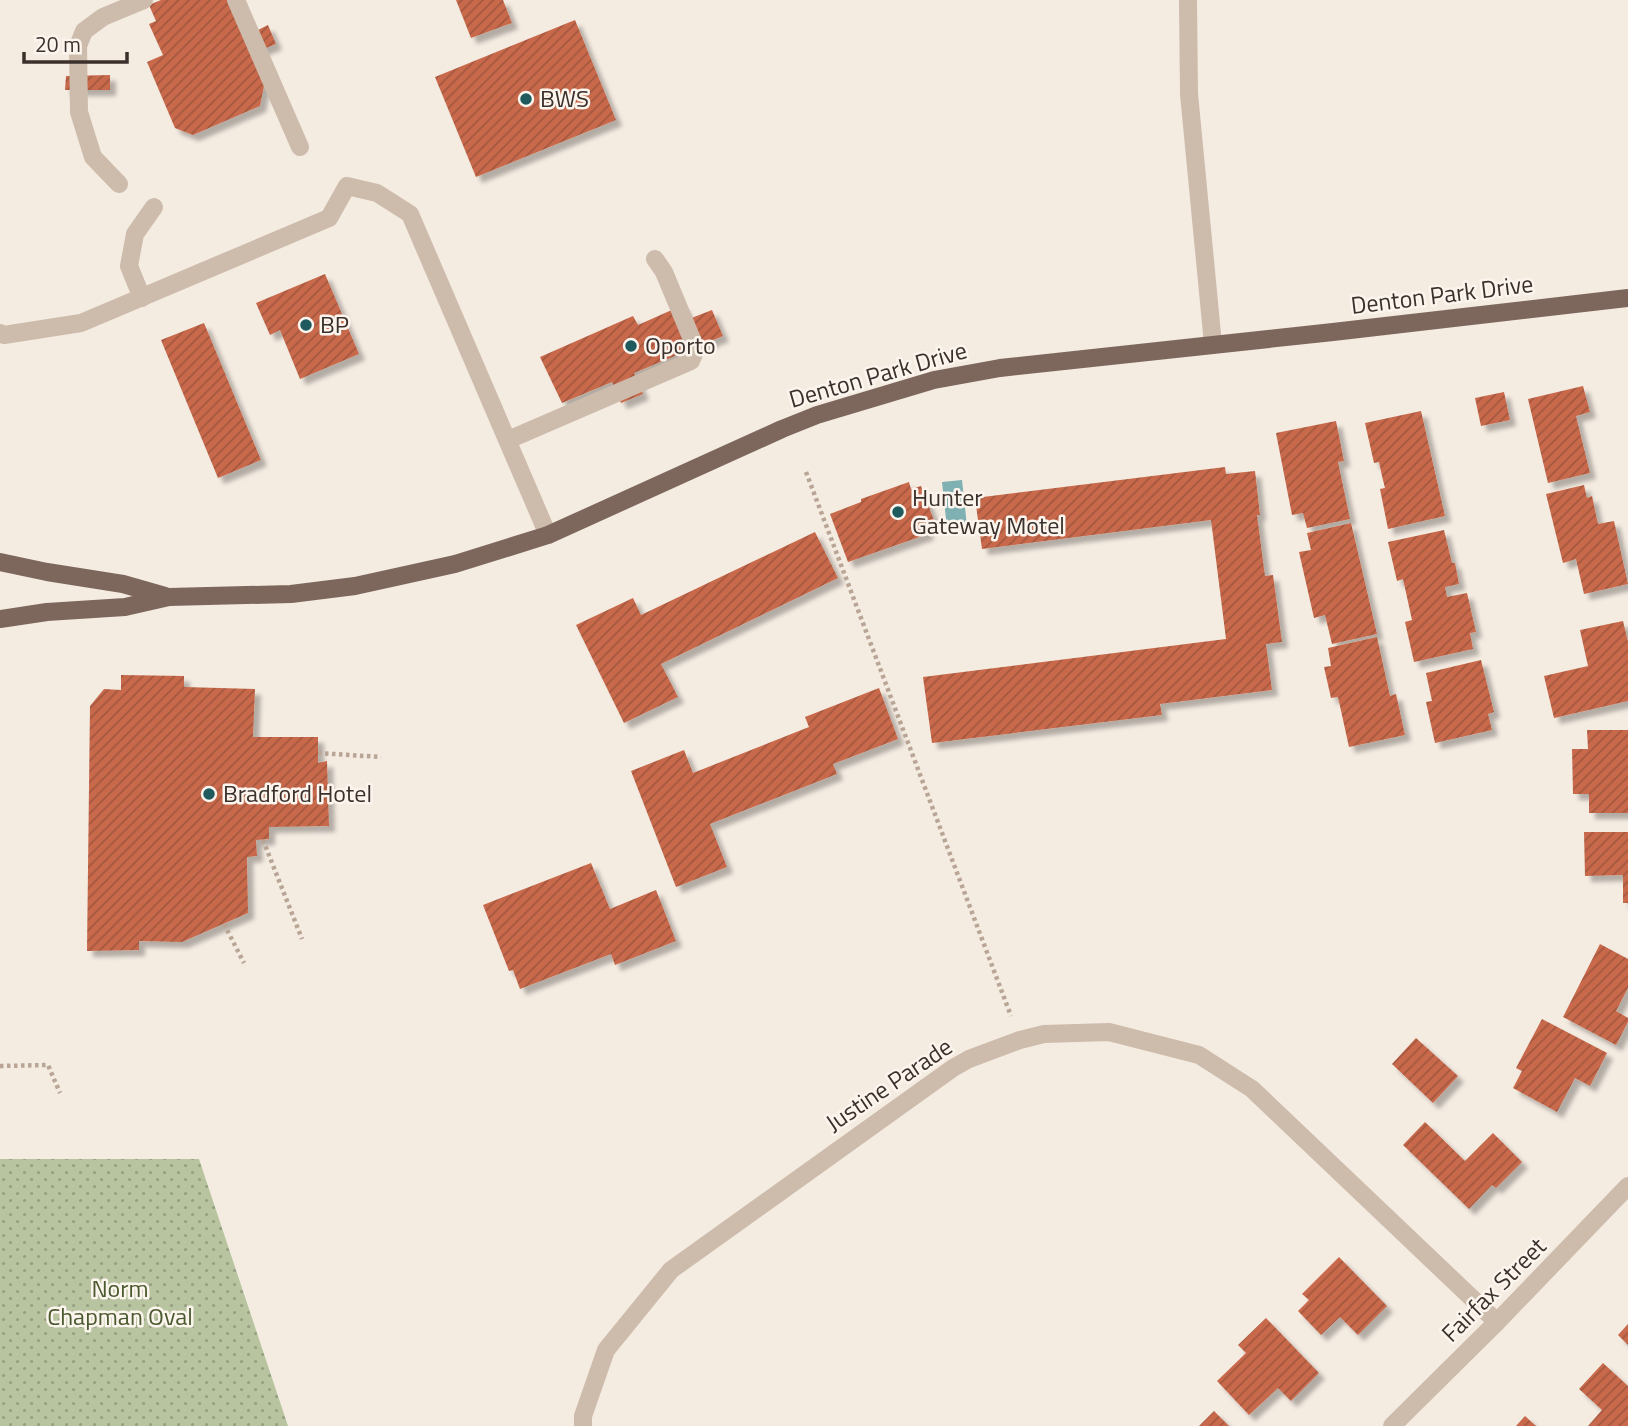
<svg xmlns="http://www.w3.org/2000/svg" width="1628" height="1426" viewBox="0 0 1628 1426" font-family="'Titillium Web',sans-serif">
	<defs>
		<pattern id="grass-dots" width="8" height="8" patternUnits="userSpaceOnUse" patternTransform="scale(1.75)"><rect width="8" height="8" fill="#b8c4a0"/><path d="M2 2h.1M6 6h.1" fill="none" stroke="#97a083" stroke-width="1.8" stroke-linecap="round"/></pattern>
		<pattern id="building-hatch" width="6" height="6" patternUnits="userSpaceOnUse" patternTransform="scale(1.75)"><rect width="6" height="6" fill="#c8694b"/><path d="M-1 1l2-2M0 6l6-6M5 7l2-2" fill="none" stroke="#a4573f"/></pattern>
		<filter id="shadow"><feDropShadow dx="6" dy="6" stdDeviation="2" flood-color="#0004"/></filter>
	</defs>
	<rect width="100%" height="100%" fill="#f4ebe1"/>
	<polygon fill="url(#grass-dots)" points="0,1159 199,1159 288,1426 0,1426"/>
	<polygon fill="#7fb0b2" points="962,480 967,526 947,528 942,482"/>
	<g fill="url(#building-hatch)" filter="url(#shadow)">
		<polygon points="161,0 235,0 250,34 268,25 276,44 256,52 266,76 260,106 193,135 175,128 147,62 163,55 149,24 156,21 149,5"/>
		<polygon points="456,0 503,0 512,23 471,38"/>
		<polygon points="575,20 616,120 476,177 435,77"/>
		<polygon points="110,75 110,90 65,90 66,76"/>
		<polygon points="325,274 359,354 300,379 280,330 270,335 256,303"/>
		<polygon points="683,305 689,319 712,310 723,336 634,373 643,394 621,403 612,382 562,403 540,357 633,316 638,325"/>
		<polygon points="204,323 261,460 218,478 161,340"/>
		<polygon points="1583,386 1590,412 1576,416 1590,473 1548,483 1528,399"/>
		<polygon points="1504,392 1510,420 1481,426 1475,398"/>
		<polygon points="1421,411 1445,516 1388,529 1380,489 1385,488 1382,476 1379,462 1374,463 1365,423"/>
		<polygon points="1336,421 1344,461 1338,462 1350,519 1307,528 1303,513 1292,515 1276,433"/>
		<polygon points="1225,467 1226,474 1255,471 1260,515 1257,515 1265,576 1273,575 1282,642 1266,644 1272,690 1160,704 1162,715 932,743 923,677 1226,639 1211,520 982,549 975,498"/>
		<polygon points="909,482 911,489 921,486 935,523 925,526 928,534 848,562 830,514 861,502 861,499"/>
		<polygon points="1584,485 1587,498 1592,496 1598,524 1614,521 1628,584 1584,594 1576,559 1563,563 1546,494"/>
		<polygon points="1351,523 1377,634 1332,644 1325,615 1314,618 1299,552 1311,550 1307,533"/>
		<polygon points="1444,530 1452,563 1455,563 1459,584 1445,587 1447,597 1467,593 1476,632 1470,633 1473,649 1414,662 1405,622 1412,620 1403,579 1397,581 1388,542"/>
		<polygon points="815,532 838,578 661,664 678,697 624,723 576,625 633,598 641,615"/>
		<polygon points="1623,621 1628,642 1628,701 1554,718 1544,676 1588,666 1580,630"/>
		<polygon points="1377,637 1390,696 1396,694 1405,735 1349,747 1338,697 1331,698 1324,667 1331,666 1328,648"/>
		<polygon points="1481,660 1494,712 1488,714 1492,730 1435,743 1426,702 1432,701 1426,673"/>
		<polygon points="121,675 184,676 184,687 255,689 253,737 318,737 318,763 327,761 329,826 269,827 269,839 256,840 257,856 247,857 248,913 182,942 139,941 139,950 87,951 90,706 104,689 121,690"/>
		<polygon points="879,688 898,739 833,764 837,774 710,824 727,867 676,887 631,771 684,750 693,773 809,727 805,717"/>
		<polygon points="1587,730 1628,730 1628,813 1589,813 1589,794 1573,794 1572,749 1588,749"/>
		<polygon points="1584,832 1628,832 1628,903 1623,903 1623,875 1585,876"/>
		<polygon points="591,863 610,909 656,890 676,941 615,965 611,954 520,989 513,970 509,971 483,905"/>
		<polygon points="1600,944 1628,959 1628,988 1616,1011 1628,1018 1628,1022 1616,1045 1563,1017"/>
		<polygon points="1542,1019 1607,1053 1590,1086 1575,1078 1557,1112 1513,1088 1522,1071 1516,1068"/>
		<polygon points="1416,1038 1458,1076 1433,1103 1392,1064"/>
		<polygon points="1425,1122 1465,1161 1493,1133 1522,1162 1496,1188 1492,1185 1469,1209 1403,1145"/>
		<polygon points="1339,1257 1387,1306 1358,1335 1340,1317 1321,1335 1298,1311 1309,1300 1302,1294"/>
		<polygon points="1266,1318 1319,1373 1291,1401 1278,1388 1249,1415 1217,1381 1246,1353 1238,1345"/>
		<polygon points="1628,1324 1628,1345 1618,1335"/>
		<polygon points="1603,1363 1628,1386 1628,1426 1588,1426 1602,1410 1579,1389"/>
		<polygon points="1214,1411 1229,1426 1199,1426"/>
		<polygon points="1525,1416 1536,1426 1516,1426"/>
	</g>
	<g fill="none" stroke-linecap="round" stroke-linejoin="round">
		<g stroke="#b9a596" stroke-width="4.5" stroke-dasharray="3.5 3.5" stroke-linecap="butt">
			<polyline points="806,472 1011,1016"/>
			<polyline points="318,753 381,757"/>
			<polyline points="263,840 302,939"/>
			<polyline points="224,924 244,963"/>
			<polyline points="0,1066 48,1065 60,1093"/>
		</g>
		<g stroke="#cdbbac" stroke-width="18">
			<polyline points="236,0 300,147"/>
			<polyline points="1188,0 1189,94 1213,344"/>
			<polyline points="119,184 93,157 79,112 78,46 84,31 103,17 144,0"/>
			<polyline points="142,298 129,266 135,234 154,207"/>
			<polyline points="0,333 4,335 81,323 329,218 347,186 377,193 410,214 548,535"/>
			<polyline points="508,440 691,361 696,349 664,272 655,259"/>
			<polyline points="583,1426 583,1416 606,1350 671,1270 953,1068 969,1059 1020,1040 1044,1034 1109,1032 1199,1055 1252,1089 1497,1322"/>
			<polyline points="1392,1426 1497,1322 1628,1186"/>
		</g>
		<g stroke="#7d675c" stroke-width="18">
			<polyline points="0,562 47,572 123,584 165,596"/>
			<polyline points="0,619 47,612 125,607 169,597 291,594 355,586 455,564 548,535 782,429 817,415 934,380 1000,368 1333,332 1628,298"/>
		</g>
	</g>
	<g fill="#1f5a5e" stroke="#fbf5ee" stroke-width="2.5">
		<circle cx="526" cy="99" r="7"/>
		<circle cx="306" cy="325" r="7"/>
		<circle cx="631" cy="346" r="7"/>
		<circle cx="898" cy="512" r="7"/>
		<circle cx="209" cy="794" r="7"/>
	</g>
	<g text-anchor="middle" stroke-width="5" stroke-linejoin="round" paint-order="stroke">
		<g font-size="24" fill="#3b302b" stroke="#fbf5ee" text-anchor="start">
			<text x="540" y="107">BWS</text>
			<text x="320" y="333">BP</text>
			<text x="645" y="354">Oporto</text>
			<text x="912" y="506">Hunter<tspan x="912" dy="28">Gateway Motel</tspan></text>
			<text x="223" y="802">Bradford Hotel</text>
		</g>
		<g font-size="24" fill="#3b302b" stroke="#fbf5ee">
			<text transform="translate(1442 295) rotate(-7)" y="8">Denton Park Drive</text>
			<text transform="translate(878 375) rotate(-16)" y="8">Denton Park Drive</text>
			<text transform="translate(889 1085) rotate(-34)" y="8">Justine Parade</text>
			<text transform="translate(1494 1290) rotate(-45)" y="8">Fairfax Street</text>
		</g>
		<g font-size="24" fill="#4a5a2e" stroke="#fbf5ee">
			<text x="120" y="1297">Norm<tspan x="120" dy="28">Chapman Oval</tspan></text>
		</g>
	</g>
	<path d="M24 52v10h103v-10" fill="none" stroke="#3b302b" stroke-width="3.5"/>
	<text x="35" y="52" font-size="21" fill="#3b302b" stroke="#fbf5ee" stroke-width="5" paint-order="stroke">20 m</text>
</svg>
